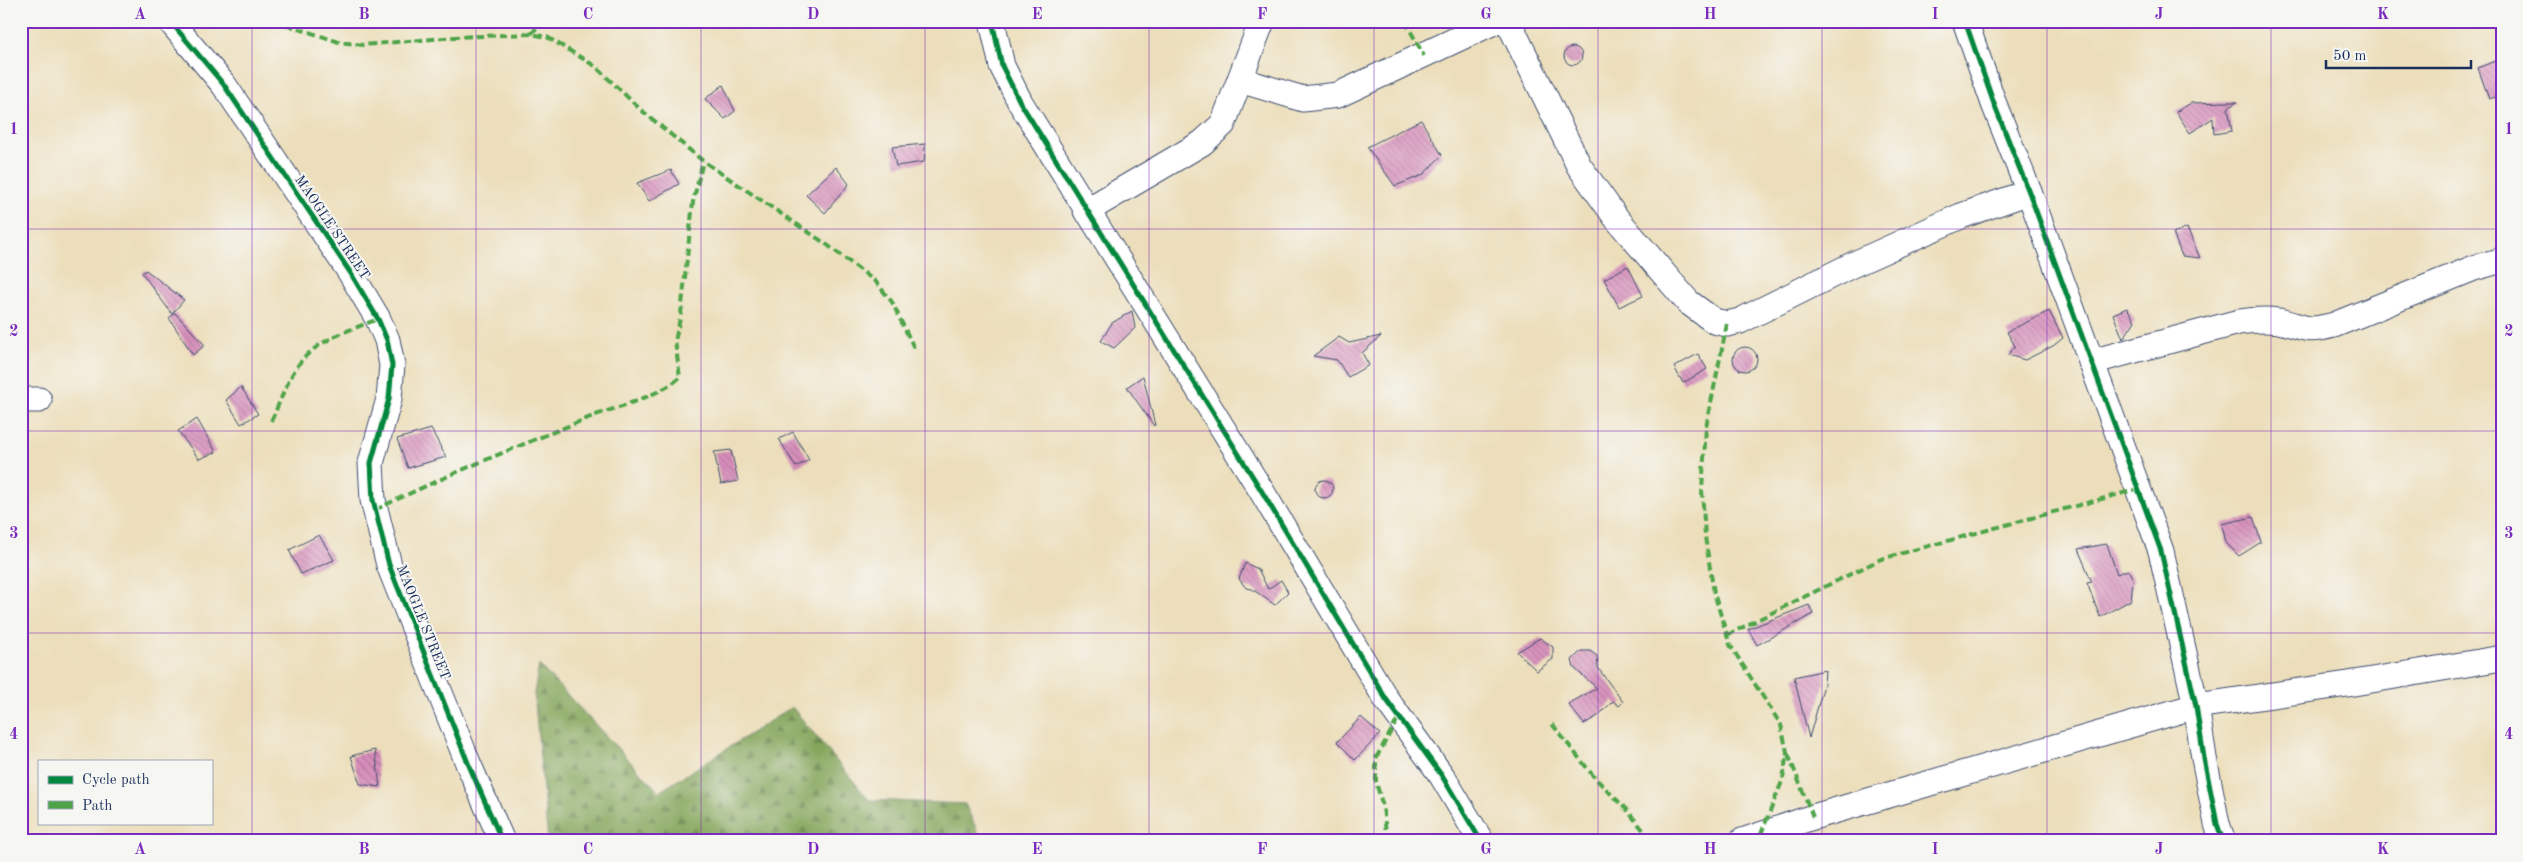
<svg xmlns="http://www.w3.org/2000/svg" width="2523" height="862" viewBox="0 0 2523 862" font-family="'Old Standard TT',serif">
	<defs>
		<pattern id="forest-firs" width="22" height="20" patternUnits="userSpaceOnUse" patternTransform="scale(1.25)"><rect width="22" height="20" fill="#84a55a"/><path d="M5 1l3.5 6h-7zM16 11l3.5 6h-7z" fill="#6b874e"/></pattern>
		<pattern id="building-back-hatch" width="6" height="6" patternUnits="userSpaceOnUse" patternTransform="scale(1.25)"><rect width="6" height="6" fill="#d88fbb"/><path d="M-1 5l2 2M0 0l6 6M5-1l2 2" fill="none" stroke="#ae759b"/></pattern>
	</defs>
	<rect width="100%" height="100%" fill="#f6f6f2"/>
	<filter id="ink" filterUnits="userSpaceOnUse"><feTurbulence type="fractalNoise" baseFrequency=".02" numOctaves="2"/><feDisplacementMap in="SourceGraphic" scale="10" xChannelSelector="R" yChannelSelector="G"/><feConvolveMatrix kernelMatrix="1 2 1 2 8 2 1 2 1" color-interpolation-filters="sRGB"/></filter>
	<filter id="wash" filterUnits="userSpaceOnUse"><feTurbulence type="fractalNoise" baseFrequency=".0096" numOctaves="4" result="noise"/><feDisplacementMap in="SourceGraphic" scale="20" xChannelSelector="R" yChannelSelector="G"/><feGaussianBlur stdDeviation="1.12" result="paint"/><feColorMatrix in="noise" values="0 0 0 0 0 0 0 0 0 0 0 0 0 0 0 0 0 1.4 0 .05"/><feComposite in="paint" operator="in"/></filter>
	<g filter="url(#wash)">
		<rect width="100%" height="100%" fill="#ecdeba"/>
		<polygon fill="url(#forest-firs)" stroke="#506a5c" points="539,665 659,792 792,707 869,800 965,804 982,841 548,841 534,693"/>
		<g id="blocks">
			<g fill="url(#building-back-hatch)">
				<circle cx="1573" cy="56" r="9"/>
				<polygon points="2502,58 2502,95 2489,99 2478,68"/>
				<polygon points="723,85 735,111 725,119 705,99"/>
				<polygon points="2227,102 2237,102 2228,108 2232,131 2214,134 2213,118 2190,133 2176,112 2191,103"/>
				<polygon points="1421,120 1442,155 1423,175 1395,186 1367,147"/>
				<polygon points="925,144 924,162 896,166 892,147"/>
				<polygon points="836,167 849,184 825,213 806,195"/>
				<polygon points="671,170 679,184 649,201 637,183"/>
				<polygon points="2187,228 2200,258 2182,256 2173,233"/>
				<polygon points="1628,266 1643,296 1619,307 1604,279"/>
				<polygon points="146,270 184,300 172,314 142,273"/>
				<polygon points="2127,308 2135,321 2123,339 2113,314"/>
				<polygon points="1132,311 1135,328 1114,348 1101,341 1112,323"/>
				<polygon points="2049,311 2063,338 2053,346 2025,360 2008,355 2015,346 2007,332"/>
				<polygon points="175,313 205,345 193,355 169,318"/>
				<polygon points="1381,336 1362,353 1369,365 1348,377 1337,360 1313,356 1339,337 1349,343"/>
				<circle cx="1745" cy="359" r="12"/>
				<polygon points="1698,354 1707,369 1683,383 1674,367"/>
				<polygon points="1143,376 1155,425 1154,426 1127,387"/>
				<polygon points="241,387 258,414 241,424 226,400"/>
				<polygon points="197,419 216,452 199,459 178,431"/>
				<polygon points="431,429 446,457 408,468 397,439"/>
				<polygon points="793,432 809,460 796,467 779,439"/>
				<polygon points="731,450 738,481 721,484 714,452"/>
				<circle cx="1324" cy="489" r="9"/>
				<polygon points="2253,517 2261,542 2239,556 2226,543 2222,524"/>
				<polygon points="319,535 334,560 301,574 289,550"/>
				<polygon points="2107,544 2117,574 2128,570 2133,579 2131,600 2100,617 2087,583 2092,582 2078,549"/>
				<polygon points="1245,563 1258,569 1268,589 1281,580 1288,592 1275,605 1252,589 1246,588 1239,579"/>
				<polygon points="1809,605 1813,614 1757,645 1748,629"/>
				<polygon points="1540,638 1553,647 1553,659 1537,671 1517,652"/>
				<polygon points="1581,651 1590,651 1597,656 1598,668 1623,702 1619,706 1613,701 1598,716 1584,724 1568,704 1597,688 1574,668 1572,660"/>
				<polygon points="1825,670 1824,685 1809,738 1794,677"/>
				<polygon points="1361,717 1380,734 1355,760 1337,742"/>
				<polygon points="375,750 380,787 360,784 351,756"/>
			</g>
		</g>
	</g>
	<g filter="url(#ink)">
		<use href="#blocks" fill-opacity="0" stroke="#3a496c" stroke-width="1"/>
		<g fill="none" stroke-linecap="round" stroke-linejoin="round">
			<g stroke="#3a496c" stroke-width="27">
				<g id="minor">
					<polyline points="170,21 224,85 350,272 378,319 387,340 392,365 389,399 371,463 373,500 389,565 468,763 502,841"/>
					<polyline points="992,21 1002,66 1020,102 1261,490 1386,699 1442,776 1481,841"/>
					<polyline points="1508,21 1579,166 1617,219 1688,302 1714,321 1727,324 1740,321 1852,265 1961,216 2029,192"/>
					<polyline points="1965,21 1994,104 2029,192 2161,551 2196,706 2204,758 2217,824 2223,841"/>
					<polyline points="1240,80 1303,99 1338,95 1496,21"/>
					<polyline points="1086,211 1202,143 1223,124 1262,21"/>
					<path d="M2091,362l148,-40c13,-2 27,-3 40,-1 27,6 25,12 55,4l140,-57 28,-8"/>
					<polyline points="21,400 39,400"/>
					<polyline points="1742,841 1813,817 2196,706 2348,684 2502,658"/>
				</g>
			</g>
			<use href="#minor" stroke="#fff" stroke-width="25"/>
			<g stroke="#4fa44a" stroke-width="4" stroke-dasharray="8 4" stroke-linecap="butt">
				<polyline points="275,21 339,42 363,45 455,37 531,34 547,37 595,66 640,109 703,161 826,244 876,282 892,302 914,348"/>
				<polyline points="1405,21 1424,56"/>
				<polyline points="531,34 543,21"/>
				<polyline points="1727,324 1706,427 1702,490 1705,537 1714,593 1730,645 1781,725 1787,752 1783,779 1761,834"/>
				<path d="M271,421c10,-20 17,-45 32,-62 19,-21 50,-30 75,-40"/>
				<path d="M375,510c71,-35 144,-64 218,-94 22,-8 71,-22 87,-39l-5,-36 6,-27 12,-112 10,-41"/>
				<polyline points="1727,635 1881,559 2138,489"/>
				<polyline points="1552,724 1595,778 1627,810 1652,841"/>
				<polyline points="1788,754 1813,817"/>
				<polyline points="1387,841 1383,807 1376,782 1376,758 1399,717"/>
			</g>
			<g stroke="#f6f6f2" stroke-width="8">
				<g id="cycleway">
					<polyline points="170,21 224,85 350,272 378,319 387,340 392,365 389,399 371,463 373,500 389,565 468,763 502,841"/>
					<polyline points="992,21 1002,66 1020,102 1261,490 1386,699 1442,776 1481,841"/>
					<polyline points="1965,21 1994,104 2029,192 2161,551 2196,706 2204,758 2217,824 2223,841"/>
				</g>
			</g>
			<use href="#cycleway" stroke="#00873e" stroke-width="5"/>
		</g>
	</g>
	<path fill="none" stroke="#7b2cbf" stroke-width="1" stroke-opacity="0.55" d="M252,21v820M476,21v820M701,21v820M925,21v820M1149,21v820M1374,21v820M1598,21v820M1822,21v820M2047,21v820M2271,21v820M21,229h2481M21,431h2481M21,633h2481"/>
	<g text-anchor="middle" stroke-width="4" stroke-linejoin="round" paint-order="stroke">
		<g font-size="14" fill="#1b2f5e" stroke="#f6f6f2">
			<text transform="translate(333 227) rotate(56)" y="5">MAOGLE STREET</text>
			<text transform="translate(424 622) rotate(68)" y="5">MAOGLE STREET</text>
		</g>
	</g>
	<rect width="2523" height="862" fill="none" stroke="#f6f6f2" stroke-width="55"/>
	<rect x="38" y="760" width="175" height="65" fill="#f6f6f2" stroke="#9ea6b7"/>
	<rect x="48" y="776" width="25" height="8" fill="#00873e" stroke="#9ea6b7"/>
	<text x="82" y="784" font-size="15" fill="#1b2f5e">Cycle path</text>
	<rect x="48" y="801" width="25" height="8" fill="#4fa44a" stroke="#9ea6b7"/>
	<text x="82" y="810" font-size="15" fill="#1b2f5e">Path</text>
	<path d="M2326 60v8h145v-8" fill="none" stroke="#1b2f5e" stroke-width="2.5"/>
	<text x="2333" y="60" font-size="15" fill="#1b2f5e" stroke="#f6f6f2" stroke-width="4" paint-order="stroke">50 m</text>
	<rect x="28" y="28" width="2468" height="806" fill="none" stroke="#7b2cbf" stroke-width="2"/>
	<g font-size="16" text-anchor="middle" font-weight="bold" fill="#7b2cbf">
		<text x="140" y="19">A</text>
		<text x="364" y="19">B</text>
		<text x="588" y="19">C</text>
		<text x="813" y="19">D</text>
		<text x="1037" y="19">E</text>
		<text x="1262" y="19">F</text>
		<text x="1486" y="19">G</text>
		<text x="1710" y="19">H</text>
		<text x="1935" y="19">I</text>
		<text x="2159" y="19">J</text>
		<text x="2383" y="19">K</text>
		<text x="14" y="134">1</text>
		<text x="2509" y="134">1</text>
		<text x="14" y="336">2</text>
		<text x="2509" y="336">2</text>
		<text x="14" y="538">3</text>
		<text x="2509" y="538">3</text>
		<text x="14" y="739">4</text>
		<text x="2509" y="739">4</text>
		<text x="140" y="854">A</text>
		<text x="364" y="854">B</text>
		<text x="588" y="854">C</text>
		<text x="813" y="854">D</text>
		<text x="1037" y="854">E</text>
		<text x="1262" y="854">F</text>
		<text x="1486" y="854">G</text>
		<text x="1710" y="854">H</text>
		<text x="1935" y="854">I</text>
		<text x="2159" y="854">J</text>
		<text x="2383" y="854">K</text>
	</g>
</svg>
